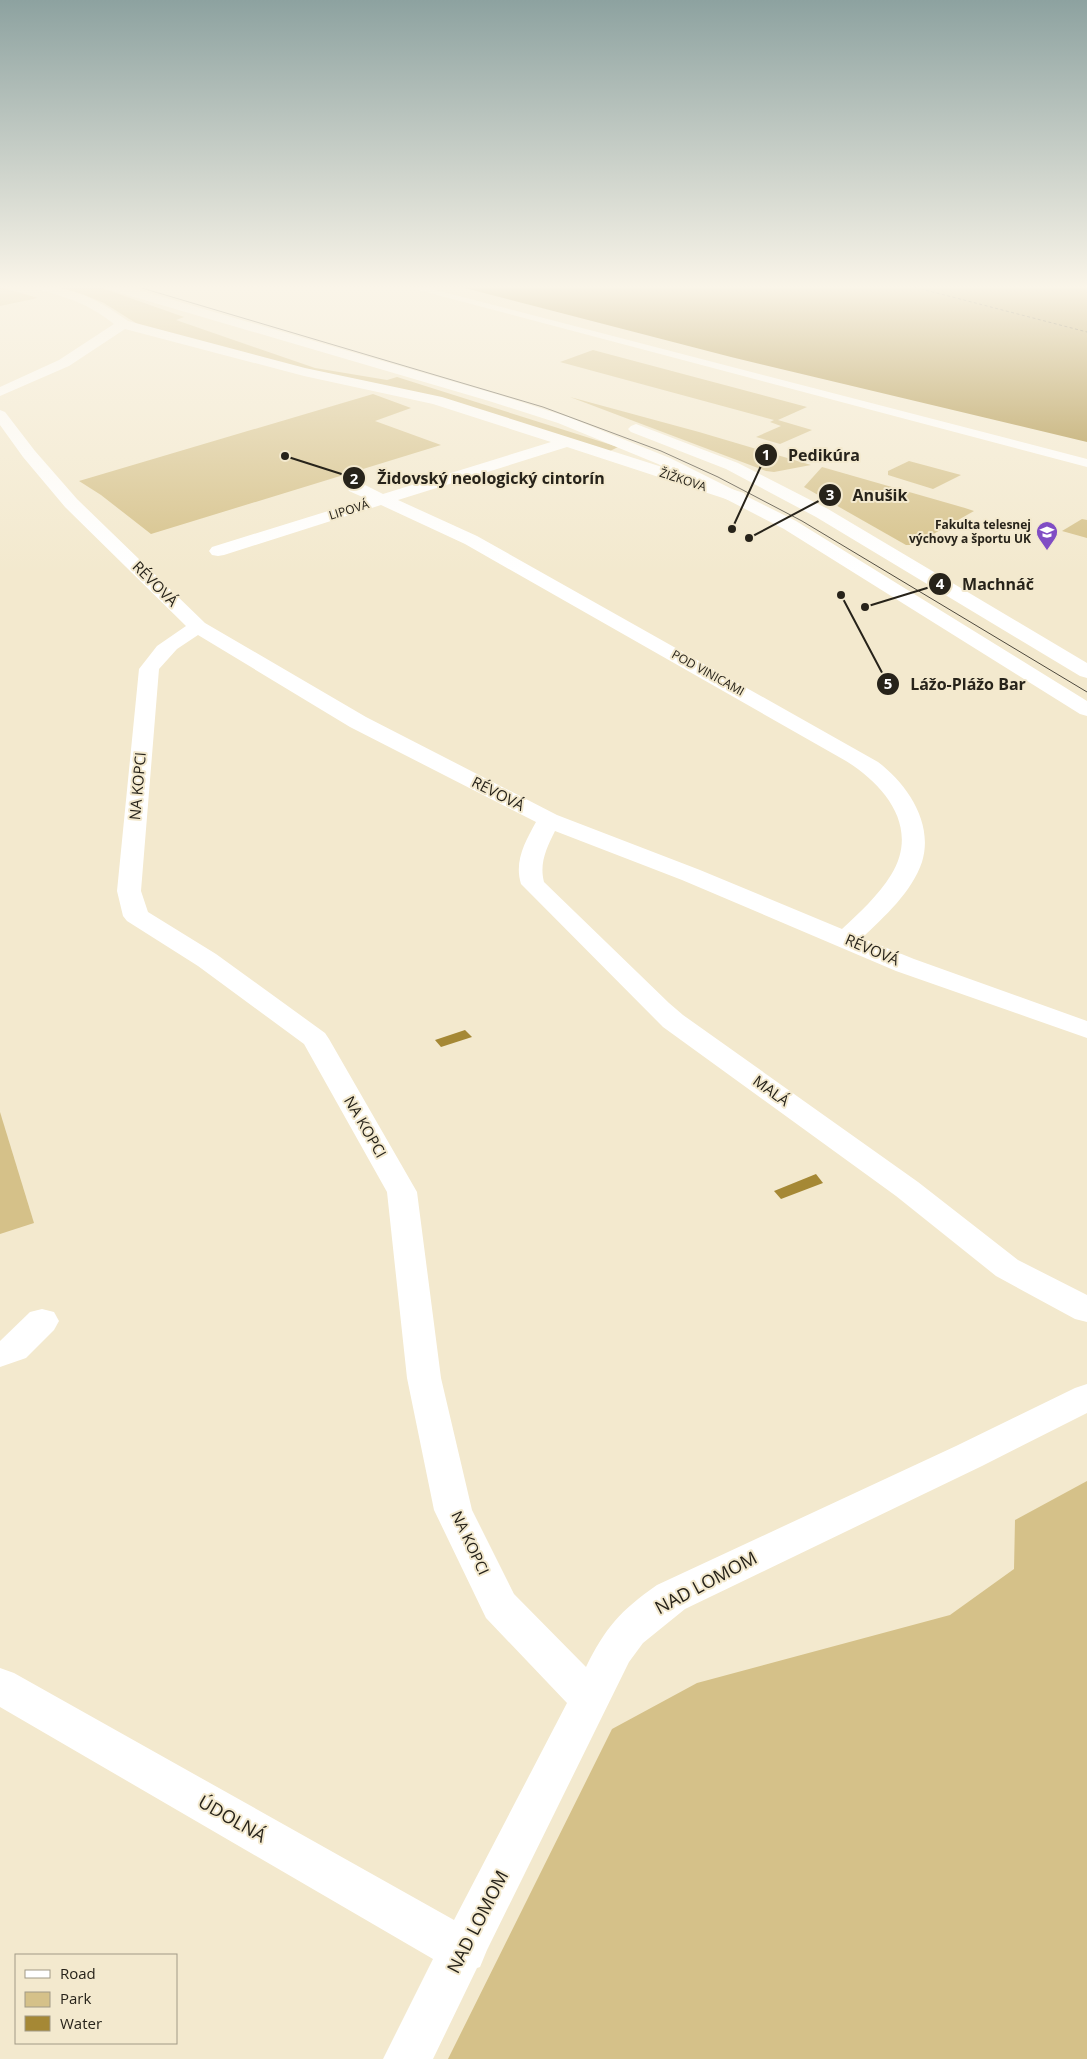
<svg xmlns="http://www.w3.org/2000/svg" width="1087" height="2059" viewBox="0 0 1087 2059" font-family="'Open Sans',sans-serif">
	<rect width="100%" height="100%" fill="#f3e9ce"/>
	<g fill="#d5c189">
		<polygon points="50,286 96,286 184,317 176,320 315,368 387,380 397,377 618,447 610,451 516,422 302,369 139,325 104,303 82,294"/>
		<polygon points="0,287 38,298 0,306"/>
		<polygon points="593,350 807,407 778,420 812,430 780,444 756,437 781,426 770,422 774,420 560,362"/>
		<polygon points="373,394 411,408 375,421 441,445 151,534 101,495 79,481"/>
		<polygon points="570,397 699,432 811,465 774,472 766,471"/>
		<polygon points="909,461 961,475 933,489 888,475 888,471"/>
		<polygon points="822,467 965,508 974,511 914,545 906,545 804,487"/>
		<polygon points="1082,519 1087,520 1087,538 1062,531"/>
		<polygon points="0,1112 34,1223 0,1234"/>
		<polygon points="1087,1481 1087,2059 448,2059 612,1729 697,1683 950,1615 1014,1569 1015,1520"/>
	</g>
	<g fill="#a58835">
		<polygon points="457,286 1087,286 1087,442 731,357"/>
		<polygon points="465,1030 472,1037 441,1047 435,1040"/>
		<polygon points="816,1174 823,1183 781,1199 774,1191"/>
	</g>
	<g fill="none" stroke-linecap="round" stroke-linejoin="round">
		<polyline stroke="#362a05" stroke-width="1" stroke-dasharray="3 2.5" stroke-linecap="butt" points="910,286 1087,332"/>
		<polygon fill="#fff" fill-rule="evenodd" points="403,286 420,286 1087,459 1087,467"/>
		<g fill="#fff" fill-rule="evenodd">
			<path d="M35,286c38,0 62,13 93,35l177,47 137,29 302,96 2,4 -2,4h-12l-165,-54 -169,53 79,36 401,226c29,22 56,61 44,100 -10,30 -38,55 -60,76l52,21 173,62v17l-191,-67 -214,-91 -127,-49c-8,16 -16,32 -11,51l125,121 14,12 235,167 100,78 69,35v27l-12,-3 -79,-43 -100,-80 -233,-169 -142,-143c-7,-23 4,-42 15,-62l-186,-95 -152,-92 -21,14 -18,20 -18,222 7,21 68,42 109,79 4,6 88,153 24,186 31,132 42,84 72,73c20,-40 34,-56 71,-82l299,-139 119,-58 12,-4v29l-105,53 -297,143 -42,34 -14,19 -142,288 -7,17 -3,1 -44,91h-50l50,-100 -433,-252v-39l14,5 440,247 113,-217 -81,-85 -52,-108 -27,-132 -20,-186 -83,-148 -106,-78 -71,-45 -4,-5 -6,-25 22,-222 18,-23 29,-20 -121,-119 -42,-50 -23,-32v-15l5,2 30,39 42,48 128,124 161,94 191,98 143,55 142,59c17,-16 36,-33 49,-54 29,-47 -5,-89 -45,-114l-381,-217 -84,-39 -157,50 -6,1 -6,-1 -3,-4 3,-4 155,-48 -18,-8 -2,-4 2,-4h12l22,11 168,-52 -118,-38 -129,-28 -179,-47 -56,37 -69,30v-9l59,-27 55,-36c-27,-21 -45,-26 -77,-35z"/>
			<polygon points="42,1309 54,1312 59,1321 54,1330 26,1358 0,1367 0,1341 30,1312"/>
		</g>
		<g fill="#fff" fill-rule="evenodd">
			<polygon points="105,286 125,286 499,395 568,417 670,458 796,521 1087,701 1087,716 1080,714 784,529 658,464 558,423 489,401 107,289"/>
			<polygon points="636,424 738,463 828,509 1087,663 1087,678 1080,676 816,517 726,469 631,432 628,429 631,426"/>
		</g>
		<polyline stroke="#4f4a3e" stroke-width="1" points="135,286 543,407 661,451 718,477 802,521 1087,692"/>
	</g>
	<linearGradient id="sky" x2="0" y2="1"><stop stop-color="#8da2a0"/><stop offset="0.5" stop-color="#faf5e9"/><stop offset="1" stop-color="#faf5e9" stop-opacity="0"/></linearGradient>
	<rect width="1087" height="574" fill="url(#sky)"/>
	<defs>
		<g id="university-pin" transform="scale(1.125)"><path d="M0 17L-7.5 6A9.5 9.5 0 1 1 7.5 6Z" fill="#804dc4" stroke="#f3e9ce"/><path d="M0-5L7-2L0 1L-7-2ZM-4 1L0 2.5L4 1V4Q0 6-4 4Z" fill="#fff"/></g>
	</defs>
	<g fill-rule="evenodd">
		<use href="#university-pin" x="1047" y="532"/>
	</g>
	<g text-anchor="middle" stroke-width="4" stroke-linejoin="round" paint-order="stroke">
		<g font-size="12" fill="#27231a" stroke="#f3e9ce">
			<text transform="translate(683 480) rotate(18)" y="4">ŽIŽKOVA</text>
			<text transform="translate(349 510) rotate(-17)" y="4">LIPOVÁ</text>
			<text transform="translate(708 673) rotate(29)" y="4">POD VINICAMI</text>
		</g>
		<g font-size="12" font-weight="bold" fill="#27231a" stroke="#f3e9ce" text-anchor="end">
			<text x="1031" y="529">Fakulta telesnej<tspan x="1031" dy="14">výchovy a športu UK</tspan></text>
		</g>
		<g font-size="15" fill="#27231a" stroke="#f3e9ce">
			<text transform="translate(155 584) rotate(45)" y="5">RÉVOVÁ</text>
			<text transform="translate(138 786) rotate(-85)" y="5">NA KOPCI</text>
			<text transform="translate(498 794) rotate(27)" y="5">RÉVOVÁ</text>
			<text transform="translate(872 950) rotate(23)" y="5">RÉVOVÁ</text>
			<text transform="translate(771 1091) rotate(36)" y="5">MALÁ</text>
			<text transform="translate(365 1127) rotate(60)" y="5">NA KOPCI</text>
			<text transform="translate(470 1543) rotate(65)" y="5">NA KOPCI</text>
		</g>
		<g font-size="18" fill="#27231a" stroke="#f3e9ce">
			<text transform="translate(706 1583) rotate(-28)" y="6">NAD LOMOM</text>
			<text transform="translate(232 1819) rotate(30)" y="6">ÚDOLNÁ</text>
			<text transform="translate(478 1922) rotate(-63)" y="6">NAD LOMOM</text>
		</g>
	</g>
	<path fill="none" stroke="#27231a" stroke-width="2" d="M732 529L766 455M285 456L354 478M749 538L830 495M865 607L940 584M841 595L888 684"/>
	<g fill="#27231a" stroke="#f3e9ce" stroke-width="2">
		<circle cx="732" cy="529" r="5"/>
		<circle cx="285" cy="456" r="5"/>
		<circle cx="749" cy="538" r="5"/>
		<circle cx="865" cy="607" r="5"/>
		<circle cx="841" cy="595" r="5"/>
		<circle cx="766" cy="455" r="12"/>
		<circle cx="354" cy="478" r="12"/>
		<circle cx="830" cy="495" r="12"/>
		<circle cx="940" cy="584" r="12"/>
		<circle cx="888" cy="684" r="12"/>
	</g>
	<g font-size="15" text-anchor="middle" font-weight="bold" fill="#fff">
		<text x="766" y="460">1</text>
		<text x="354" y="484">2</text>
		<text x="830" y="500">3</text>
		<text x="940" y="589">4</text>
		<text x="888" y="689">5</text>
	</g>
	<g font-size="16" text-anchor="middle" font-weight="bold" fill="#27231a" stroke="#f3e9ce" stroke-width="4" stroke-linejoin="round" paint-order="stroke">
		<text x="824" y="461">Pedikúra</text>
		<text x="491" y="484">Židovský neologický cintorín</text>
		<text x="880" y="501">Anušik</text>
		<text x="998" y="590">Machnáč</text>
		<text x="968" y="690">Lážo-Plážo Bar</text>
	</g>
	<rect x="15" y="1954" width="162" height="90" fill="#f3e9ce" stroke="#a19a86"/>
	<rect x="25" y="1970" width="25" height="8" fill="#ffffff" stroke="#a19a86"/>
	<text x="60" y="1979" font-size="15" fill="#27231a">Road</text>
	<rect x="25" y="1992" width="25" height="15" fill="#d5c189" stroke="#a19a86"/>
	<text x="60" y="2004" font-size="15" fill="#27231a">Park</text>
	<rect x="25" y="2016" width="25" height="15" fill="#a58835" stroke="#a19a86"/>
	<text x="60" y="2029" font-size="15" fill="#27231a">Water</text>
</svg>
